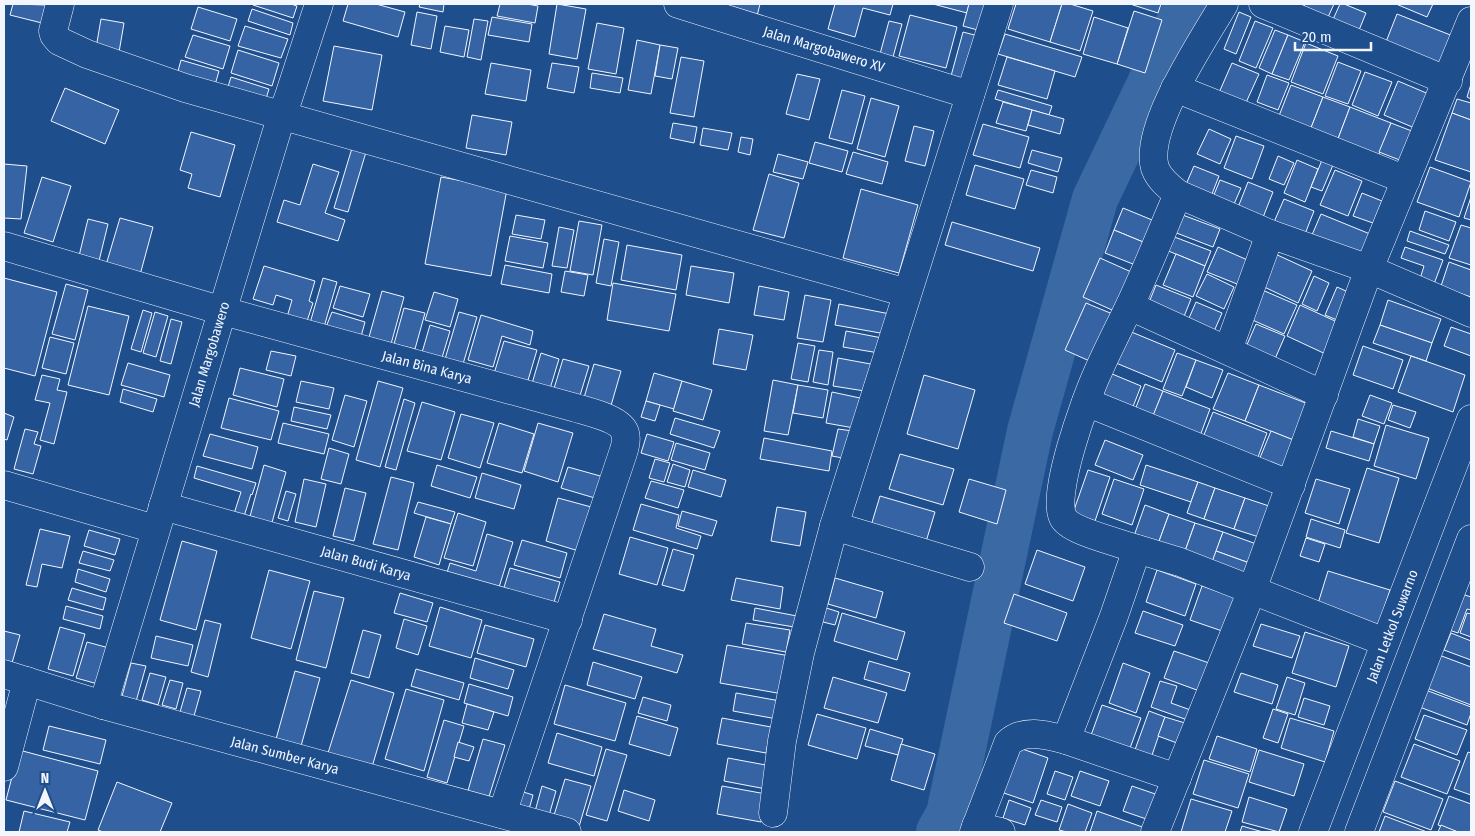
<svg xmlns="http://www.w3.org/2000/svg" width="1475" height="836" viewBox="0 0 1475 836" font-family="'Fira Sans Condensed',sans-serif">
	<rect width="100%" height="100%" fill="#1f4e8c"/>
	<g fill="none" stroke-linecap="round" stroke-linejoin="round">
		<polyline stroke="#3b69a3" stroke-width="46" points="939,832 949,814 1030,431 1095,199 1188,4"/>
	</g>
	<g fill="#3563a3" stroke="#f2f6ff">
		<polygon points="13,4 46,5 42,23 10,15"/>
		<polygon points="254,4 291,4 297,6 293,18 253,5"/>
		<polygon points="348,4 376,4 405,12 398,37 343,21"/>
		<polygon points="420,4 444,4 443,12 419,7"/>
		<polygon points="500,4 527,4 538,6 535,23 497,16"/>
		<polygon points="557,4 586,9 577,59 549,54"/>
		<polygon points="729,4 760,4 756,20 727,12"/>
		<polygon points="835,4 893,4 890,15 863,8 855,37 828,29"/>
		<polygon points="933,4 969,4 967,13"/>
		<polygon points="969,4 993,4 985,32 963,26"/>
		<polygon points="1016,4 1062,4 1050,42 1008,29"/>
		<polygon points="1062,4 1070,4 1093,11 1080,51 1050,42"/>
		<polygon points="1130,4 1161,4 1158,13"/>
		<polygon points="1305,4 1334,4 1324,26 1300,15"/>
		<polygon points="1340,4 1344,4 1366,13 1357,35 1331,24"/>
		<polygon points="1396,4 1433,4 1427,17"/>
		<polygon points="198,7 237,19 230,41 191,29"/>
		<polygon points="252,9 293,23 290,35 248,21"/>
		<polygon points="1134,11 1162,20 1145,73 1117,64"/>
		<polygon points="417,12 437,16 431,49 411,45"/>
		<polygon points="1239,12 1251,17 1236,54 1224,49"/>
		<polygon points="1397,14 1453,36 1440,69 1384,47"/>
		<polygon points="910,15 957,27 946,68 899,56"/>
		<polygon points="492,17 532,24 529,42 488,35"/>
		<polygon points="1094,17 1128,28 1117,64 1083,54"/>
		<polygon points="101,19 124,23 118,58 95,54"/>
		<polygon points="474,19 488,21 481,60 467,57"/>
		<polygon points="889,21 902,24 893,57 880,54"/>
		<polygon points="1255,21 1273,28 1256,68 1239,61"/>
		<polygon points="597,23 624,28 616,74 588,69"/>
		<polygon points="245,26 288,39 281,58 238,46"/>
		<polygon points="445,26 469,30 464,57 440,52"/>
		<polygon points="1275,30 1288,35 1272,74 1259,68"/>
		<polygon points="963,32 982,37 970,81 951,76"/>
		<polygon points="1005,34 1082,57 1075,77 998,54"/>
		<polygon points="193,35 230,46 223,69 185,57"/>
		<polygon points="1288,35 1305,42 1289,80 1272,74"/>
		<polygon points="637,40 660,45 651,94 628,90"/>
		<polygon points="1306,43 1338,56 1323,94 1291,82"/>
		<polygon points="660,45 678,48 672,79 655,76"/>
		<polygon points="334,46 382,55 372,110 323,101"/>
		<polygon points="238,50 279,63 272,86 231,73"/>
		<polygon points="681,57 704,61 694,117 670,113"/>
		<polygon points="1007,57 1055,71 1047,99 998,85"/>
		<polygon points="181,60 219,71 213,92 175,82"/>
		<polygon points="1338,62 1361,71 1348,104 1325,96"/>
		<polygon points="491,63 531,70 526,101 485,94"/>
		<polygon points="552,63 579,67 574,93 547,88"/>
		<polygon points="1232,63 1259,74 1244,107 1218,95"/>
		<polygon points="1365,72 1392,82 1378,116 1352,105"/>
		<polygon points="592,73 623,78 620,93 590,88"/>
		<polygon points="797,74 820,79 809,120 786,114"/>
		<polygon points="1267,75 1289,83 1278,110 1257,102"/>
		<polygon points="231,77 269,89 264,105 226,93"/>
		<polygon points="1398,81 1438,98 1424,132 1384,115"/>
		<polygon points="1471,84 1471,99 1467,97"/>
		<polygon points="1291,85 1323,97 1309,133 1277,121"/>
		<polygon points="65,88 119,110 105,144 51,121"/>
		<polygon points="842,90 865,96 852,144 829,138"/>
		<polygon points="998,90 1052,106 1049,115 995,99"/>
		<polygon points="1323,97 1350,107 1336,144 1309,133"/>
		<polygon points="871,98 899,106 885,157 857,149"/>
		<polygon points="1457,99 1471,103 1471,120 1452,113"/>
		<polygon points="1003,102 1032,110 1026,131 996,123"/>
		<polygon points="1350,107 1391,123 1377,159 1336,144"/>
		<polygon points="1032,110 1064,119 1060,134 1028,125"/>
		<polygon points="1452,113 1471,120 1471,172 1435,160"/>
		<polygon points="472,115 512,122 506,155 466,148"/>
		<polygon points="673,123 697,127 694,143 670,138"/>
		<polygon points="1391,123 1422,135 1410,164 1379,152"/>
		<polygon points="983,124 1029,137 1020,168 973,155"/>
		<polygon points="914,126 934,131 925,166 905,161"/>
		<polygon points="703,128 732,133 728,150 700,145"/>
		<polygon points="1209,129 1231,139 1220,164 1197,154"/>
		<polygon points="191,132 235,145 220,197 188,188 192,174 180,170"/>
		<polygon points="1236,136 1264,146 1252,179 1224,168"/>
		<polygon points="741,137 753,139 750,155 738,152"/>
		<polygon points="815,142 848,151 842,172 809,163"/>
		<polygon points="352,148 366,152 348,212 334,208"/>
		<polygon points="1032,150 1062,158 1058,172 1028,163"/>
		<polygon points="853,152 888,162 882,184 846,174"/>
		<polygon points="778,154 808,162 803,179 773,172"/>
		<polygon points="1278,156 1294,163 1284,185 1269,179"/>
		<polygon points="1297,160 1318,169 1305,202 1284,193"/>
		<polygon points="1322,160 1333,165 1322,191 1311,187"/>
		<polygon points="4,164 27,166 21,219 4,218"/>
		<polygon points="313,164 339,172 325,213 345,220 338,241 277,222 284,200 300,205"/>
		<polygon points="975,165 1024,179 1015,209 966,195"/>
		<polygon points="1194,166 1219,176 1210,199 1184,189"/>
		<polygon points="1430,167 1471,182 1459,217 1417,202"/>
		<polygon points="1031,170 1057,177 1053,193 1026,185"/>
		<polygon points="1335,170 1362,181 1348,216 1320,205"/>
		<polygon points="769,174 799,183 784,238 753,230"/>
		<polygon points="42,177 71,186 53,242 24,233"/>
		<polygon points="441,177 507,189 491,276 425,264"/>
		<polygon points="1220,180 1241,188 1231,211 1211,202"/>
		<polygon points="1248,182 1273,192 1260,225 1235,215"/>
		<polygon points="861,189 918,205 899,273 843,258"/>
		<polygon points="1362,193 1382,201 1373,223 1353,216"/>
		<polygon points="1471,197 1471,220 1464,218"/>
		<polygon points="1284,199 1314,211 1305,234 1274,222"/>
		<polygon points="1123,208 1157,222 1148,244 1114,230"/>
		<polygon points="1425,211 1456,222 1449,241 1419,230"/>
		<polygon points="1180,214 1220,229 1213,247 1174,232"/>
		<polygon points="1321,214 1370,234 1359,262 1309,242"/>
		<polygon points="516,215 545,220 541,239 512,234"/>
		<polygon points="120,218 153,227 140,275 106,265"/>
		<polygon points="88,219 108,224 99,261 79,256"/>
		<polygon points="579,221 602,225 593,275 570,271"/>
		<polygon points="952,222 1040,248 1033,271 945,245"/>
		<polygon points="1461,225 1471,228 1471,265 1449,258"/>
		<polygon points="559,227 574,230 567,268 552,266"/>
		<polygon points="1114,230 1148,244 1138,266 1105,253"/>
		<polygon points="1410,231 1449,245 1445,254 1407,241"/>
		<polygon points="510,236 548,243 543,268 505,261"/>
		<polygon points="1172,236 1211,251 1205,266 1166,250"/>
		<polygon points="604,239 619,242 611,286 596,283"/>
		<polygon points="627,245 682,255 676,290 621,280"/>
		<polygon points="1218,247 1252,262 1242,286 1207,272"/>
		<polygon points="1405,247 1443,260 1434,284 1420,279 1424,266 1401,258"/>
		<polygon points="1273,253 1312,271 1298,303 1258,284"/>
		<polygon points="1176,254 1205,266 1193,297 1163,285"/>
		<polygon points="1100,258 1138,275 1121,314 1083,297"/>
		<polygon points="1449,262 1471,270 1471,297 1459,293 1438,295"/>
		<polygon points="505,265 552,274 549,293 501,284"/>
		<polygon points="264,266 315,281 309,301 313,303 304,330 285,324 292,300 276,295 273,305 253,299"/>
		<polygon points="691,266 734,273 729,303 686,295"/>
		<polygon points="565,271 588,275 584,296 561,292"/>
		<polygon points="1207,274 1234,287 1224,309 1196,296"/>
		<polygon points="1314,276 1329,283 1317,311 1302,304"/>
		<polygon points="4,278 57,292 35,376 4,368"/>
		<polygon points="323,278 337,282 322,334 308,330"/>
		<polygon points="613,283 676,294 669,331 607,320"/>
		<polygon points="66,284 88,290 75,340 52,334"/>
		<polygon points="1156,285 1191,299 1181,324 1146,310"/>
		<polygon points="340,286 370,294 363,317 333,308"/>
		<polygon points="759,286 789,292 784,320 754,315"/>
		<polygon points="1337,287 1355,295 1344,323 1325,315"/>
		<polygon points="1260,289 1297,305 1284,334 1248,318"/>
		<polygon points="382,291 404,297 391,344 369,337"/>
		<polygon points="434,292 458,299 450,327 425,320"/>
		<polygon points="805,295 831,300 823,342 797,338"/>
		<polygon points="1388,300 1441,319 1432,343 1380,325"/>
		<polygon points="1196,302 1222,313 1212,336 1186,325"/>
		<polygon points="1086,303 1115,315 1094,363 1065,350"/>
		<polygon points="839,304 890,314 886,334 835,325"/>
		<polygon points="1300,305 1346,326 1332,357 1287,336"/>
		<polygon points="88,306 129,316 109,395 68,385"/>
		<polygon points="404,308 425,313 415,349 394,344"/>
		<polygon points="143,310 152,313 141,352 131,349"/>
		<polygon points="155,312 168,316 156,357 143,353"/>
		<polygon points="332,312 365,322 359,344 326,327"/>
		<polygon points="459,312 477,317 463,364 445,359"/>
		<polygon points="481,315 533,331 530,345 502,336 493,367 468,360"/>
		<polygon points="171,319 182,322 171,364 160,361"/>
		<polygon points="1256,324 1285,336 1271,368 1242,356"/>
		<polygon points="430,325 450,331 441,361 421,356"/>
		<polygon points="1380,325 1432,343 1426,361 1373,343"/>
		<polygon points="1451,327 1471,334 1471,356 1444,346"/>
		<polygon points="719,329 753,335 746,370 713,364"/>
		<polygon points="846,331 882,338 879,353 843,347"/>
		<polygon points="1129,331 1175,350 1162,382 1116,363"/>
		<polygon points="50,337 74,343 66,374 42,368"/>
		<polygon points="504,341 537,350 526,387 493,377"/>
		<polygon points="798,343 815,346 808,382 791,379"/>
		<polygon points="1363,346 1403,360 1393,389 1353,375"/>
		<polygon points="819,350 833,352 828,385 813,382"/>
		<polygon points="271,351 296,356 291,376 266,370"/>
		<polygon points="541,353 559,359 549,392 531,387"/>
		<polygon points="1177,353 1196,360 1182,396 1163,389"/>
		<polygon points="1411,356 1465,375 1453,412 1398,392"/>
		<polygon points="838,358 876,365 871,392 833,386"/>
		<polygon points="563,359 589,366 578,402 552,395"/>
		<polygon points="1196,360 1223,370 1212,398 1186,387"/>
		<polygon points="128,363 170,375 164,397 121,385"/>
		<polygon points="594,364 621,371 610,409 583,401"/>
		<polygon points="240,368 284,379 277,407 233,395"/>
		<polygon points="1105,371 1141,386 1129,417 1092,402"/>
		<polygon points="654,373 682,381 674,409 646,401"/>
		<polygon points="1228,373 1259,385 1245,421 1213,409"/>
		<polygon points="42,375 60,379 57,390 67,392 54,444 40,440 50,403 35,400"/>
		<polygon points="924,375 975,390 958,449 907,434"/>
		<polygon points="773,380 798,385 788,435 764,431"/>
		<polygon points="301,381 334,388 329,409 296,402"/>
		<polygon points="378,381 403,388 380,467 356,460"/>
		<polygon points="682,381 712,390 703,420 673,411"/>
		<polygon points="1145,384 1163,391 1151,422 1133,415"/>
		<polygon points="798,385 828,390 823,418 793,413"/>
		<polygon points="1259,385 1316,407 1301,443 1245,421"/>
		<polygon points="123,389 157,399 153,412 120,402"/>
		<polygon points="1163,391 1210,409 1200,436 1152,418"/>
		<polygon points="832,392 860,398 854,428 826,423"/>
		<polygon points="345,395 367,401 354,447 332,440"/>
		<polygon points="1370,395 1392,403 1384,424 1362,416"/>
		<polygon points="229,398 279,411 271,440 221,428"/>
		<polygon points="404,399 415,403 396,470 385,467"/>
		<polygon points="646,401 660,405 655,421 641,417"/>
		<polygon points="422,402 455,412 441,460 407,451"/>
		<polygon points="1393,405 1416,412 1410,428 1388,420"/>
		<polygon points="294,407 331,415 327,429 291,421"/>
		<polygon points="1213,412 1267,433 1255,465 1200,445"/>
		<polygon points="4,413 14,417 7,440 4,439"/>
		<polygon points="461,414 494,423 480,468 448,458"/>
		<polygon points="675,418 720,431 714,448 670,434"/>
		<polygon points="1358,419 1380,426 1374,444 1353,437"/>
		<polygon points="283,423 329,434 324,454 278,443"/>
		<polygon points="499,423 534,434 522,473 487,463"/>
		<polygon points="538,423 573,433 558,482 524,471"/>
		<polygon points="1386,425 1429,438 1416,479 1374,466"/>
		<polygon points="25,429 38,432 34,444 41,446 33,474 14,469"/>
		<polygon points="838,429 853,431 848,459 832,456"/>
		<polygon points="1271,431 1301,443 1288,477 1257,465"/>
		<polygon points="1331,431 1374,444 1369,461 1326,448"/>
		<polygon points="210,434 258,447 252,469 203,456"/>
		<polygon points="647,434 674,442 668,461 641,453"/>
		<polygon points="764,438 832,451 829,471 760,459"/>
		<polygon points="1105,440 1143,455 1133,480 1095,465"/>
		<polygon points="676,443 710,453 705,470 671,460"/>
		<polygon points="329,448 349,454 341,484 321,479"/>
		<polygon points="900,454 954,469 943,505 889,489"/>
		<polygon points="655,459 670,463 664,482 649,478"/>
		<polygon points="673,464 690,470 685,487 667,482"/>
		<polygon points="264,465 286,472 271,526 249,520"/>
		<polygon points="437,465 477,477 470,498 431,486"/>
		<polygon points="1146,465 1198,482 1191,502 1140,485"/>
		<polygon points="197,466 256,483 252,495 251,494 241,526 231,523 241,492 194,478"/>
		<polygon points="568,467 611,479 605,501 561,488"/>
		<polygon points="1367,468 1399,478 1379,543 1346,533"/>
		<polygon points="693,470 726,480 721,497 688,487"/>
		<polygon points="1088,470 1110,477 1095,521 1073,513"/>
		<polygon points="482,473 521,485 514,509 475,498"/>
		<polygon points="391,477 414,483 398,550 373,544"/>
		<polygon points="304,479 326,484 316,527 295,522"/>
		<polygon points="969,479 1006,490 997,524 959,512"/>
		<polygon points="1114,479 1144,489 1132,525 1102,514"/>
		<polygon points="1316,479 1350,489 1339,524 1305,513"/>
		<polygon points="651,481 684,490 678,508 645,498"/>
		<polygon points="1198,482 1215,488 1204,519 1187,513"/>
		<polygon points="345,488 366,493 354,541 333,536"/>
		<polygon points="1215,488 1245,498 1234,529 1204,519"/>
		<polygon points="286,491 296,494 288,521 278,518"/>
		<polygon points="880,496 935,512 925,545 870,529"/>
		<polygon points="558,498 595,508 582,552 546,541"/>
		<polygon points="1245,498 1272,507 1262,538 1234,529"/>
		<polygon points="418,502 455,512 451,524 414,513"/>
		<polygon points="641,504 679,515 676,528 701,536 697,549 633,530"/>
		<polygon points="1145,505 1169,514 1158,544 1134,536"/>
		<polygon points="777,507 806,512 800,546 771,541"/>
		<polygon points="682,511 717,521 712,536 678,526"/>
		<polygon points="458,513 486,522 473,566 444,558"/>
		<polygon points="1169,514 1195,523 1184,554 1158,544"/>
		<polygon points="426,517 451,524 439,565 414,557"/>
		<polygon points="1311,519 1345,530 1340,548 1306,537"/>
		<polygon points="1195,523 1223,532 1212,563 1184,554"/>
		<polygon points="40,529 70,536 62,568 42,564 37,587 26,585"/>
		<polygon points="89,530 120,539 115,555 84,546"/>
		<polygon points="1223,532 1262,546 1255,565 1216,551"/>
		<polygon points="487,534 513,542 496,597 444,582 450,563 476,571"/>
		<polygon points="630,537 668,548 657,585 619,574"/>
		<polygon points="1306,538 1325,544 1319,562 1300,556"/>
		<polygon points="522,540 567,553 560,578 514,565"/>
		<polygon points="182,541 217,551 196,630 160,620"/>
		<polygon points="673,549 694,555 684,591 662,585"/>
		<polygon points="1037,550 1085,567 1073,601 1025,584"/>
		<polygon points="83,551 114,560 110,571 79,563"/>
		<polygon points="1216,551 1255,565 1249,584 1209,570"/>
		<polygon points="510,568 560,582 552,609 502,594"/>
		<polygon points="78,569 110,579 106,592 75,582"/>
		<polygon points="269,570 310,581 291,649 251,638"/>
		<polygon points="1157,570 1196,584 1185,616 1146,602"/>
		<polygon points="1328,571 1390,590 1377,630 1316,610"/>
		<polygon points="736,578 783,587 780,609 731,600"/>
		<polygon points="835,578 883,592 876,618 828,604"/>
		<polygon points="1202,586 1240,599 1228,633 1190,620"/>
		<polygon points="72,588 106,598 103,610 68,600"/>
		<polygon points="314,591 344,598 326,668 296,660"/>
		<polygon points="400,593 433,603 427,622 394,613"/>
		<polygon points="1014,594 1067,613 1057,641 1004,623"/>
		<polygon points="1462,594 1471,597 1471,610 1467,609 1458,633 1449,630"/>
		<polygon points="66,606 103,616 100,629 63,619"/>
		<polygon points="440,607 482,620 471,658 429,646"/>
		<polygon points="823,607 839,612 835,625 819,621"/>
		<polygon points="755,608 797,616 794,627 753,620"/>
		<polygon points="1143,611 1183,625 1175,646 1135,633"/>
		<polygon points="842,613 905,632 897,660 834,641"/>
		<polygon points="1467,613 1471,614 1471,637 1460,633"/>
		<polygon points="604,614 656,629 651,646 683,655 677,673 593,649"/>
		<polygon points="404,619 427,626 418,655 396,648"/>
		<polygon points="205,620 221,624 208,677 191,672"/>
		<polygon points="746,623 790,630 786,652 742,644"/>
		<polygon points="1261,624 1300,636 1292,658 1253,646"/>
		<polygon points="485,625 534,639 526,667 477,653"/>
		<polygon points="60,627 85,634 73,676 48,669"/>
		<polygon points="363,630 381,635 369,678 351,673"/>
		<polygon points="4,631 20,635 12,663 4,661"/>
		<polygon points="1305,632 1349,646 1336,687 1292,673"/>
		<polygon points="1451,633 1471,641 1471,660 1444,650"/>
		<polygon points="156,636 193,645 188,666 151,658"/>
		<polygon points="87,642 109,648 98,684 76,678"/>
		<polygon points="727,645 790,656 783,694 720,683"/>
		<polygon points="1174,651 1215,665 1205,693 1164,678"/>
		<polygon points="1439,655 1471,667 1471,705 1427,688"/>
		<polygon points="475,658 514,670 508,689 470,678"/>
		<polygon points="869,661 910,673 905,691 864,679"/>
		<polygon points="593,662 642,677 635,699 587,685"/>
		<polygon points="131,663 146,666 135,705 121,700"/>
		<polygon points="1123,663 1150,673 1136,713 1109,703"/>
		<polygon points="416,669 464,683 459,700 411,686"/>
		<polygon points="295,671 320,678 301,746 276,739"/>
		<polygon points="150,673 166,677 158,705 142,700"/>
		<polygon points="1241,673 1278,685 1272,704 1234,692"/>
		<polygon points="833,677 887,693 878,723 824,708"/>
		<polygon points="1287,677 1305,683 1295,715 1276,709"/>
		<polygon points="170,680 183,683 176,709 162,705"/>
		<polygon points="351,680 394,693 372,767 328,753"/>
		<polygon points="1160,681 1177,686 1171,703 1199,713 1196,723 1151,707"/>
		<polygon points="469,684 513,697 508,716 464,703"/>
		<polygon points="565,685 626,703 615,741 554,724"/>
		<polygon points="187,688 201,691 194,716 180,712"/>
		<polygon points="406,689 444,700 424,771 385,759"/>
		<polygon points="1423,689 1471,707 1471,713 1467,725 1417,706"/>
		<polygon points="736,693 780,701 777,719 733,711"/>
		<polygon points="643,697 671,705 667,721 638,713"/>
		<polygon points="1304,698 1330,706 1324,725 1298,717"/>
		<polygon points="467,704 494,712 488,730 462,723"/>
		<polygon points="1102,705 1141,718 1129,751 1090,738"/>
		<polygon points="1273,709 1288,714 1278,743 1263,738"/>
		<polygon points="1149,711 1165,717 1149,764 1132,758"/>
		<polygon points="817,714 866,728 857,759 808,745"/>
		<polygon points="1424,715 1467,730 1457,755 1415,739"/>
		<polygon points="637,716 678,728 670,756 629,744"/>
		<polygon points="1165,717 1185,723 1177,743 1158,736"/>
		<polygon points="722,718 771,727 766,753 717,744"/>
		<polygon points="1290,718 1334,731 1325,762 1281,748"/>
		<polygon points="444,720 464,726 447,783 427,777"/>
		<polygon points="49,726 106,740 100,764 43,750"/>
		<polygon points="870,729 903,739 898,755 865,746"/>
		<polygon points="557,733 602,747 594,776 548,763"/>
		<polygon points="1217,736 1257,749 1250,772 1209,759"/>
		<polygon points="483,739 505,745 488,800 467,794"/>
		<polygon points="458,742 474,747 469,761 454,757"/>
		<polygon points="901,744 935,754 924,790 891,780"/>
		<polygon points="1414,744 1460,761 1447,794 1401,777"/>
		<polygon points="1014,746 1048,758 1033,803 998,791"/>
		<polygon points="606,749 627,755 607,821 586,815"/>
		<polygon points="19,750 98,771 85,820 6,800"/>
		<polygon points="1259,750 1304,764 1294,796 1249,782"/>
		<polygon points="1468,752 1471,753 1471,795 1454,789"/>
		<polygon points="728,758 771,766 766,789 724,781"/>
		<polygon points="1204,760 1249,774 1238,808 1193,794"/>
		<polygon points="1055,771 1073,777 1065,800 1047,794"/>
		<polygon points="1080,771 1109,781 1100,806 1071,796"/>
		<polygon points="565,779 591,786 578,830 552,822"/>
		<polygon points="1395,781 1443,799 1431,830 1383,812"/>
		<polygon points="117,782 172,803 160,832 103,832 98,830"/>
		<polygon points="542,786 556,791 548,819 534,815"/>
		<polygon points="722,786 766,794 761,822 717,814"/>
		<polygon points="1132,786 1164,797 1155,822 1123,811"/>
		<polygon points="517,790 533,795 528,813 511,808"/>
		<polygon points="624,790 655,800 649,821 618,811"/>
		<polygon points="1449,796 1471,804 1471,832 1458,832 1438,825"/>
		<polygon points="1249,797 1287,809 1279,832 1242,822"/>
		<polygon points="1191,799 1232,811 1225,832 1181,832"/>
		<polygon points="1009,800 1031,808 1025,825 1003,818"/>
		<polygon points="1041,800 1062,807 1057,822 1035,815"/>
		<polygon points="1068,804 1092,813 1085,832 1067,832 1059,830"/>
		<polygon points="24,811 70,822 67,832 19,832"/>
		<polygon points="1097,811 1148,829 1147,832 1090,832"/>
		<polygon points="1385,816 1427,832 1379,832"/>
		<polygon points="1441,825 1458,832 1438,832"/>
		<polygon points="1242,826 1263,832 1240,832"/>
	</g>
	<g fill="none" stroke-linecap="round" stroke-linejoin="round">
		<g stroke="#f2f6ff" stroke-width="29">
			<g id="minor">
				<polyline points="60,4 53,31 54,35 59,41 87,54 185,88 907,293"/>
				<polyline points="678,4 970,95"/>
				<path d="M1224,4c-20,35 -81,124 -69,164 4,11 14,19 23,26l92,40 99,35 102,44"/>
				<polyline points="1263,4 1448,81"/>
				<polyline points="1175,88 1406,180"/>
				<path d="M4,246l219,65 353,97c13,4 45,11 49,25 2,6 0,14 -2,20l-121,361"/>
				<polyline points="1130,306 1324,395"/>
				<polyline points="1228,350 1270,234"/>
				<polyline points="1086,402 1291,485"/>
				<polyline points="4,485 155,529"/>
				<polyline points="163,506 568,620"/>
				<polyline points="834,526 970,567"/>
				<path d="M1137,549c-16,-6 -64,-17 -73,-30 -15,-20 22,-121 33,-145 10,-23 22,-46 33,-69 17,-36 32,-74 48,-111"/>
				<polyline points="4,674 103,705 567,832"/>
				<polyline points="103,705 282,114 288,99 319,4"/>
				<polyline points="1066,740 1177,778"/>
				<polyline points="4,767 27,681"/>
				<polyline points="773,813 782,741 800,653 834,526 999,4"/>
				<polyline points="976,826 1001,832"/>
				<path d="M974,832l34,-89c16,-15 39,-8 58,-3l48,-124 23,-67 43,13 205,80"/>
				<polyline points="1155,832 1252,590 1369,269 1471,21"/>
				<polyline points="1313,832 1471,419"/>
				<polyline points="1359,832 1471,539"/>
			</g>
		</g>
		<use href="#minor" stroke="#1f4e8c" stroke-width="28"/>
	</g>
	<g text-anchor="middle" stroke-width="4" stroke-linejoin="round" paint-order="stroke">
		<g font-size="14" fill="#f2f6ff" stroke="#1f4e8c">
			<text transform="translate(824 49) rotate(17)" y="5">Jalan Margobawero XV</text>
			<text transform="translate(209 354) rotate(-73)" y="5">Jalan Margobawero</text>
			<text transform="translate(427 367) rotate(15)" y="5">Jalan Bina Karya</text>
			<text transform="translate(366 563) rotate(16)" y="5">Jalan Budi Karya</text>
			<text transform="translate(1392 626) rotate(-69)" y="5">Jalan Letkol Suwarno</text>
			<text transform="translate(285 755) rotate(15)" y="5">Jalan Sumber Karya</text>
		</g>
	</g>
	<rect width="1475" height="836" fill="none" stroke="#f2f6ff" stroke-width="10"/>
	<g transform="translate(45 791)" stroke="#1f4e8c" stroke-width="4" paint-order="stroke">
	<path d="M0-4L9 19L0 12L-9 19Z" fill="#f2f6ff"/>
	<text y="-8" font-size="14" font-weight="bold" text-anchor="middle" fill="#f2f6ff">N</text>
	</g>
	<path d="M1295 42v8h76v-8" fill="none" stroke="#f2f6ff" stroke-width="2.5"/>
	<text x="1302" y="42" font-size="15" fill="#f2f6ff" stroke="#1f4e8c" stroke-width="4" paint-order="stroke">20 m</text>
</svg>
